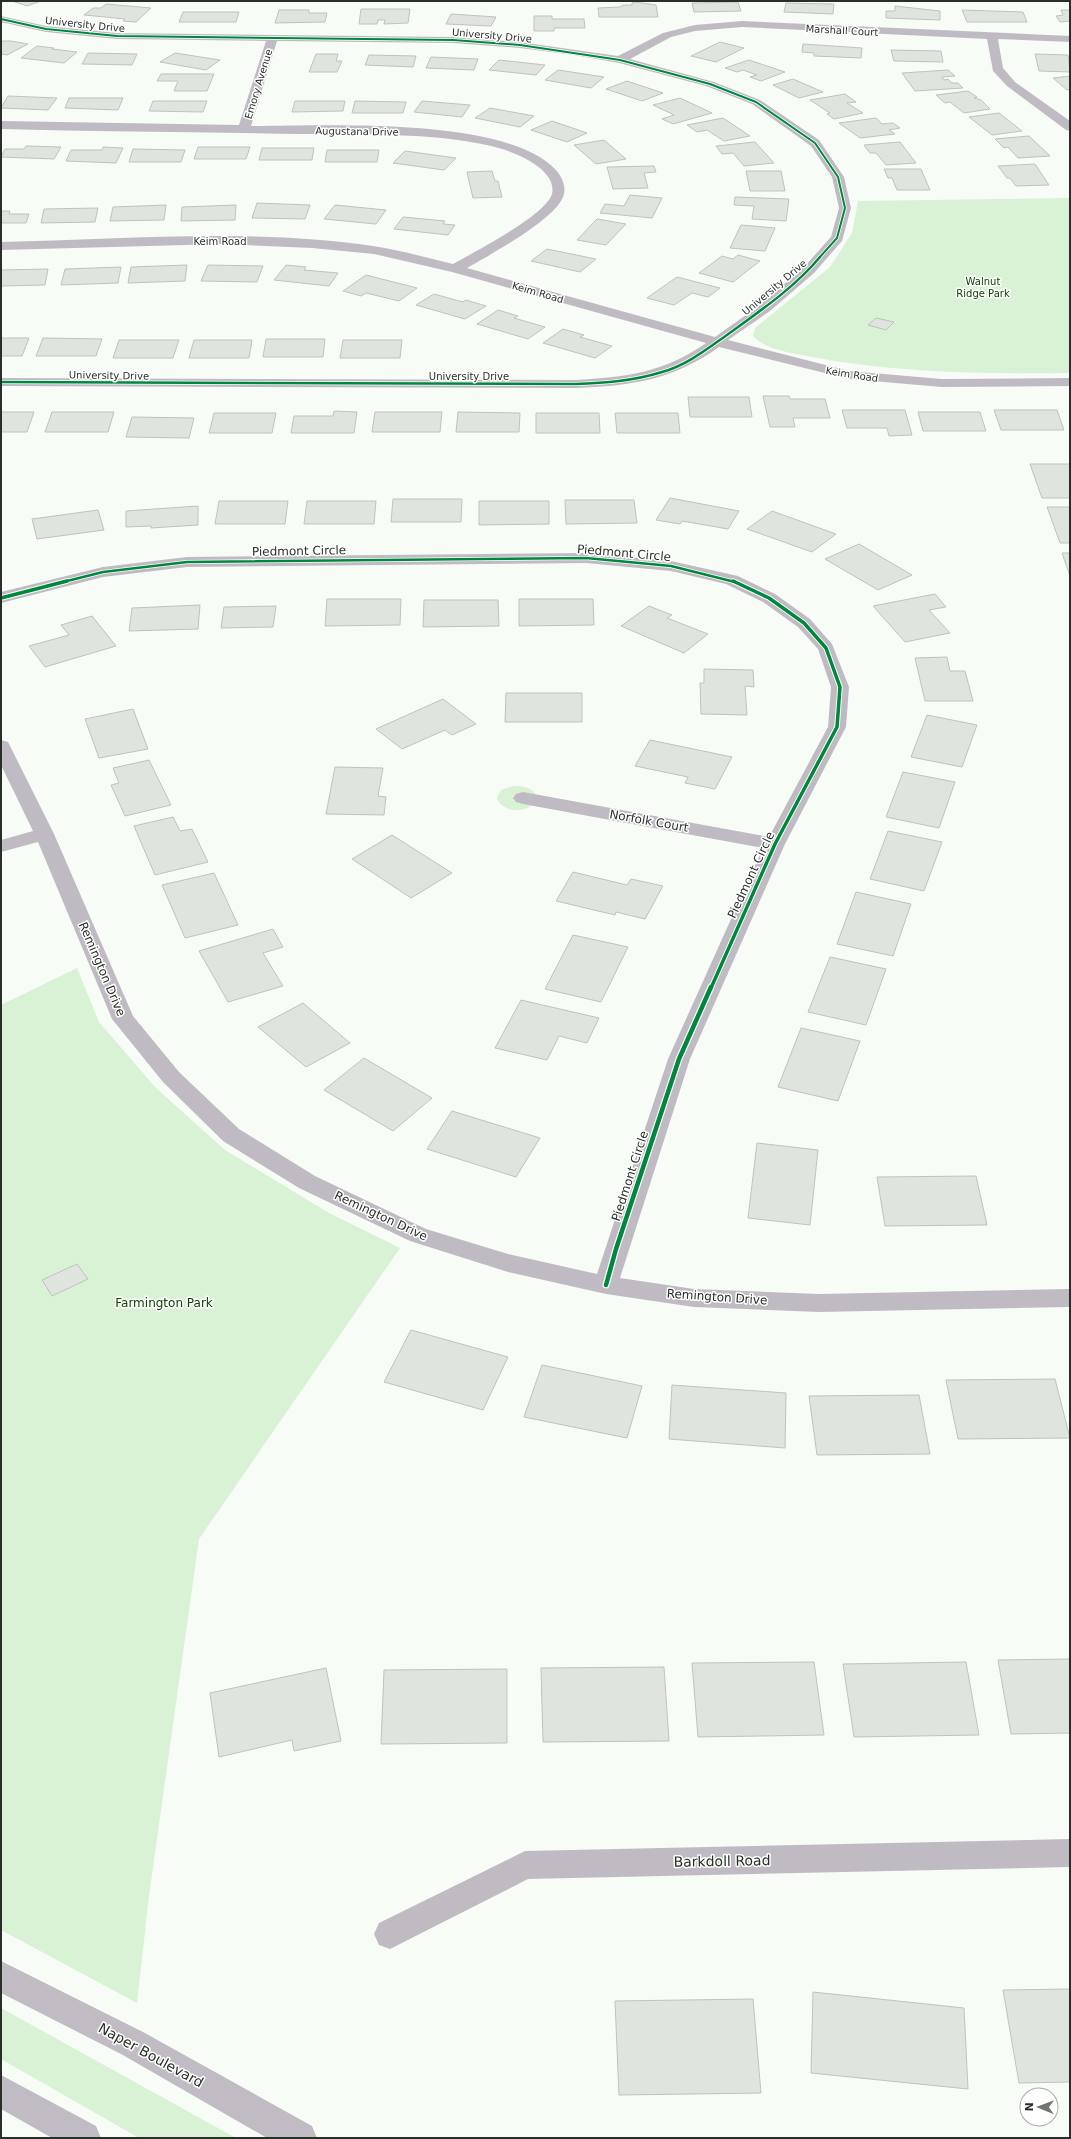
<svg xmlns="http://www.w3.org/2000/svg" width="1071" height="2139" viewBox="0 0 1071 2139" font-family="'DejaVu Sans',sans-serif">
	<rect width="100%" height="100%" fill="#f7fcf7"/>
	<g fill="#d9f2d5">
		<path d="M1070,198v175c-89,1 -171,0 -258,-16 -19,-4 -47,-7 -59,-21l2,-8 75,-61 22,-34 6,-32z"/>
		<path d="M513,786c10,0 20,1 24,11 -1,3 -3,7 -5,8 -10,9 -31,6 -35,-7l4,-8z"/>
		<polygon points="77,968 99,1022 156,1088 225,1150 329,1213 400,1248 199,1539 149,1896 137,2003 1,1930 1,1005"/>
		<polygon points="1,2008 236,2138 139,2138 1,2059"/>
	</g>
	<g fill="#dfe5de" stroke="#bec3bd">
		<polygon points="12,1 41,1 27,6"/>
		<polygon points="635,2 656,5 658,17 599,17 598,8 620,7 623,5 632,5 632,3"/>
		<polygon points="738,2 741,11 694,12 692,3"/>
		<polygon points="786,3 834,4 833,14 784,12"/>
		<polygon points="106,4 151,8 136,22 123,21 125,19 84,15 93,8 101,8"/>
		<polygon points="895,6 940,11 940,20 886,18 886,11 895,11"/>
		<polygon points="361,9 410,9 408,23 384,24 385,20 378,20 377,24 359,24"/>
		<polygon points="279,10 309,10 309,13 327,13 325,22 275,23"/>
		<polygon points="962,10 1023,12 1027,22 967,22"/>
		<polygon points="1061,10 1070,10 1070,21 1060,22 1056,16 1063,15"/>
		<polygon points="183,12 239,12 236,22 179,22"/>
		<polygon points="451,14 496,17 491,26 446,24"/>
		<polygon points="534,16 552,16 552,19 584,19 585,28 554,28 554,31 534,31"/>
		<polygon points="1,41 11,41 28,44 7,55 1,54"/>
		<polygon points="720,42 744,48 716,62 691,56"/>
		<polygon points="803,44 862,48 861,58 814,56 814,53 802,52"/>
		<polygon points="37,46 54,48 52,49 77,52 64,63 21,58"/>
		<polygon points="891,50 941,51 943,62 894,61"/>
		<polygon points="88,53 137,54 132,65 82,64"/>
		<polygon points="175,53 220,60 206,70 160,62"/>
		<polygon points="316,54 338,54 336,61 342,61 337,72 309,72"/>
		<polygon points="1035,54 1068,55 1070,72 1039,71"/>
		<polygon points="369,55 416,56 413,67 365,65"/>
		<polygon points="431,57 478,59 474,70 426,68"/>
		<polygon points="499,60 545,65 536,75 489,70"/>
		<polygon points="749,60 785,72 761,81 750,77 757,75 743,70 737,72 725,68"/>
		<polygon points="558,70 604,77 591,88 545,80"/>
		<polygon points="948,70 955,76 942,77 944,80 948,79 952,83 958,83 963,88 915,91 902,73"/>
		<polygon points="161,74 214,74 207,91 174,91 178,81 157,81"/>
		<polygon points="1070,76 1070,89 1067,90 1053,78"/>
		<polygon points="793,79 823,92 799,98 773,85"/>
		<polygon points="627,81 663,93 642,101 606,89"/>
		<polygon points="968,91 977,97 974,98 981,100 990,109 964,113 950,102 945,103 936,95"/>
		<polygon points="845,94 856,102 847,103 863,113 834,119 827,114 830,113 810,100"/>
		<polygon points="8,96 57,98 48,110 1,108"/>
		<polygon points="69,98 123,98 118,110 65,108"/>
		<polygon points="680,98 712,113 673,124 662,119 674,115 653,105"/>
		<polygon points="153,101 207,101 203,112 149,111"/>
		<polygon points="295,101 345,101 343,111 292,112"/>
		<polygon points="355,101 406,102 403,113 352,113"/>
		<polygon points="422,101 470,105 462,117 414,112"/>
		<polygon points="490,108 534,116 520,127 475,118"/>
		<polygon points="999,113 1022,131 992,135 969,117"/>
		<polygon points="723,118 750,136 724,141 707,130 697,132 687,125"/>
		<polygon points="876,118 882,124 893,123 900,128 889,130 895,134 860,138 839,123"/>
		<polygon points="552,121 587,133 567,142 531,130"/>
		<polygon points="1029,136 1050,156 1018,158 1008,147 1004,148 995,139"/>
		<polygon points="604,140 626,159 596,164 574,145"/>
		<polygon points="755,142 774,163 744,166 733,153 722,154 716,146"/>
		<polygon points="900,142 916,163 886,165 876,153 870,153 864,145"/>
		<polygon points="26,146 61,147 54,159 1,157 5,149 24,149"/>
		<polygon points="103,147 123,148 116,163 66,161 71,150 102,150"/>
		<polygon points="198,147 250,147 246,159 194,159"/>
		<polygon points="262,148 314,148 312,160 259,160"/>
		<polygon points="133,149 185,150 181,162 129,162"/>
		<polygon points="327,150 379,150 377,162 325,162"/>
		<polygon points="405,151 456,158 444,170 393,163"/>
		<polygon points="1035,164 1049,185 1016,186 1010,178 1007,178 998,166"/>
		<polygon points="654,166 656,172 644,173 648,188 613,189 607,167"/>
		<polygon points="884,169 921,169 930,190 897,190 892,178 888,178"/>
		<polygon points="492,171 495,181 498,181 502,197 473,198 467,172"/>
		<polygon points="746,171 781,171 785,191 750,191"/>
		<polygon points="630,195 662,198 652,218 600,213 605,204 624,206"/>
		<polygon points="735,197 789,199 786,221 752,219 754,206 734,205"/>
		<polygon points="257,203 310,205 305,219 252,218"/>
		<polygon points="166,205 164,220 110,221 113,207"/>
		<polygon points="236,205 235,220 181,221 182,207"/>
		<polygon points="335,205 386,210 376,224 324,219"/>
		<polygon points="98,208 95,222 41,223 44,209"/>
		<polygon points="1,211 10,211 9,214 29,214 26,223 1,223"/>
		<polygon points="403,217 445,221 443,224 455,225 448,235 394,229"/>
		<polygon points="597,219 626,224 606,245 577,240"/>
		<polygon points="741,225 775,228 765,251 730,248"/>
		<polygon points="547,249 596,259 580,272 531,261"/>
		<polygon points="738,255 760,261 733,282 699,273 722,256 733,259"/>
		<polygon points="187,265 185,281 128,283 131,267"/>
		<polygon points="208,265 263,266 257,282 201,281"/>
		<polygon points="286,265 306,267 304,270 338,273 329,286 274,280"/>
		<polygon points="121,267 118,283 61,285 65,269"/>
		<polygon points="48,269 45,285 1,286 1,270"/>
		<polygon points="366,275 417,288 399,301 366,293 361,296 343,291"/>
		<polygon points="677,277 720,288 708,297 692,293 674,305 647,298"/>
		<polygon points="434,294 463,302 466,300 486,306 465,319 416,305"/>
		<polygon points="498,310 518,316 514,318 545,327 528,339 477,324"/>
		<polygon points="876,318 894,322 886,330 868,325"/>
		<polygon points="563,329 584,335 580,337 612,346 595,358 543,343"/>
		<polygon points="1,338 29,338 22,356 1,356"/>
		<polygon points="43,338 102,339 96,356 36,356"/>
		<polygon points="266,339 325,339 323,357 263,357"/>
		<polygon points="119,340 179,340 173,358 113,358"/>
		<polygon points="194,340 252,340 249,358 189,358"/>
		<polygon points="343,340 402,340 400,358 340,358"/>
		<polygon points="763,396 789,396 790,399 825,399 830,418 793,418 795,427 770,427"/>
		<polygon points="688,397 749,397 752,417 690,417"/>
		<polygon points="842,410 905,410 912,435 889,436 887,428 847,428"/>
		<polygon points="994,410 1057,410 1064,430 1001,430"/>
		<polygon points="334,411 357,412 354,433 291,433 294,416 333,416"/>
		<polygon points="1,412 34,412 27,432 1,432"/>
		<polygon points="52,412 114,412 108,432 45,432"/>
		<polygon points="375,412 442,412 440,432 372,432"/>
		<polygon points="458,412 520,413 519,432 456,432"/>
		<polygon points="918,412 980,412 986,431 923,431"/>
		<polygon points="214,413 276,413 272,433 209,433"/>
		<polygon points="536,413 599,413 600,433 536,433"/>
		<polygon points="615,413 678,413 680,433 617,433"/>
		<polygon points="132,417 194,418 189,438 126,437"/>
		<polygon points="1030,464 1070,464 1070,498 1042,498"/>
		<polygon points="670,498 739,511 728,529 682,521 680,524 656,520"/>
		<polygon points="393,499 462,499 461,522 391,522"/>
		<polygon points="565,500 634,500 637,523 566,524"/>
		<polygon points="219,501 288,501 285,524 215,524"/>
		<polygon points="307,501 376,501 374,524 304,524"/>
		<polygon points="479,501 549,501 549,524 479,525"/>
		<polygon points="198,506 198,525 151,528 151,526 126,527 126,511"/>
		<polygon points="1047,507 1070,507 1070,543 1060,543"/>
		<polygon points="98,510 104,530 37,539 32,519"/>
		<polygon points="772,511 836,534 812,552 747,529"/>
		<polygon points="859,544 912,575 878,590 825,559"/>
		<polygon points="1062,553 1070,553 1070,576"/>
		<polygon points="935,594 946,607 929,610 950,633 905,642 873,606"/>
		<polygon points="327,599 401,599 400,625 325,626"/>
		<polygon points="519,599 593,599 594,625 519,626"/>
		<polygon points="424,600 498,600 499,626 423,627"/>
		<polygon points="200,605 198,629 129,631 132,608"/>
		<polygon points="276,606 273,627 221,628 224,607"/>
		<polygon points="649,606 672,615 667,618 708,634 684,653 621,626"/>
		<polygon points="92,616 116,646 45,667 29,646 69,635 61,625"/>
		<polygon points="947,657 950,671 965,671 973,701 925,701 915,658"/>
		<polygon points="704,669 753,670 754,687 745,686 747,715 701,714 700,683 704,683"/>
		<polygon points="506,693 582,693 582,722 505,722"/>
		<polygon points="443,699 476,724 452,735 445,730 402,749 376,729"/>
		<polygon points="133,709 148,749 99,758 85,719"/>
		<polygon points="927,715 977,725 962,767 911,757"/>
		<polygon points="650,740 732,757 715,789 685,783 688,777 635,766"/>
		<polygon points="149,760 171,805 125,816 111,785 119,783 113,768"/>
		<polygon points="335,767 383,768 378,796 386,797 384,815 326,814"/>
		<polygon points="903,772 955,782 939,828 886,817"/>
		<polygon points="173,817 180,831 192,829 208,862 155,875 134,826"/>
		<polygon points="888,831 942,842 924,891 870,879"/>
		<polygon points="392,835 452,873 411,898 352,859"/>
		<polygon points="573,872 627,885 631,879 663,886 645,919 616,912 615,915 556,901"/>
		<polygon points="214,873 238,925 185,938 162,885"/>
		<polygon points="856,892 911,904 893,956 837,944"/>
		<polygon points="273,929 283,947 263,953 283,986 228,1002 199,951"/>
		<polygon points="573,935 628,947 601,1002 545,989"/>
		<polygon points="830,957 886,969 866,1025 808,1012"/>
		<polygon points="521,1000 599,1018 587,1043 559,1036 547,1060 495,1048"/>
		<polygon points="303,1003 350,1043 306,1067 258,1027"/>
		<polygon points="801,1028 860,1041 838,1101 778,1087"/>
		<polygon points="364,1058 432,1098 393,1131 324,1090"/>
		<polygon points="452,1111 540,1138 516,1177 427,1149"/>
		<polygon points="757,1143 818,1150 810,1225 748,1218"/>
		<polygon points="976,1176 987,1225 885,1226 877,1177"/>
		<polygon points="77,1264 88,1279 52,1296 42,1280"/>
		<polygon points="411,1330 508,1357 483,1410 384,1382"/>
		<polygon points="542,1365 642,1386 627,1438 524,1417"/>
		<polygon points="1055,1379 1070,1438 958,1439 946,1380"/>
		<polygon points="672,1385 786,1393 785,1448 669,1439"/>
		<polygon points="919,1395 930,1454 817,1455 809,1396"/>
		<polygon points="1070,1659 1070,1733 1011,1734 998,1660"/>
		<polygon points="814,1662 824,1735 698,1737 692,1663"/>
		<polygon points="966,1662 979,1735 854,1737 843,1664"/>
		<polygon points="664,1667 669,1741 543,1742 541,1668"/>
		<polygon points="326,1668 341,1741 294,1751 292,1740 219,1757 210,1693"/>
		<polygon points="507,1669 507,1743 381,1744 384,1670"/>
		<polygon points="1070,1989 1070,2082 1019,2083 1003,1990"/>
		<polygon points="813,1992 964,2008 968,2089 811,2073"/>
		<polygon points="753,1999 761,2093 619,2095 615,2001"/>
	</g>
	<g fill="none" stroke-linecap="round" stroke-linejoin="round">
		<g fill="#c0bbc3" fill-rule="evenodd">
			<path d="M1,16l45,10 71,7 336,4 67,5 98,14 45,-23 32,-8 47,-4 328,15v6l-72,-3 5,29 12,14 55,39v10l-4,-1 -59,-44 -14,-15 -6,-32 -245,-12 -47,4 -24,6 -41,22 84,23 46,18 59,40 25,37 7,31 -9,33 -28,32 -44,38 -42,29 121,31 93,8 128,-1v8l-128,1 -93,-8 -130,-32c-46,33 -88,39 -144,41l-574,-2v-8l574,2c50,-3 89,-7 131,-37l-254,-71 -78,-18 -62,-6 -89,-4 -222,6v-8c122,-3 252,-14 372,4 27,4 54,12 80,18 20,-11 93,-49 99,-70 6,-26 -42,-44 -61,-48 -62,-14 -126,-11 -189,-12 -100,-2 -201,-2 -301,-5v-8l238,4 27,-84 -149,-2 -71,-7 -45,-10zM277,41l176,2 67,5 54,7 45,8 87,23 46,18 59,42 21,31 7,31 -8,29 -27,30 -44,38 -45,32 -248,-69c22,-13 91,-49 97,-74 2,-9 -3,-19 -9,-25 -51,-53 -231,-43 -304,-43z"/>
			<polygon points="586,553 671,561 738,576 775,594 810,619 832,644 849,687 846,727 785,844 690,1059 620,1278 694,1289 819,1294 1070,1289 1070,1307 819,1312 694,1307 606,1294 508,1272 410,1241 299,1188 223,1141 163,1082 112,1019 38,842 1,852 1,840 33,831 1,765 1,740 8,742 54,834 133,1016 179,1072 239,1129 315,1176 426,1229 508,1254 597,1274 668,1059 763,848 523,804 516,802 513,798 516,794 523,792 769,837 828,727 831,687 818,649 798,627 763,602 726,584 671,571 586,563 187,567 103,577 1,603 1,592 103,567 187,557"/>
			<polygon points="1070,1839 1070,1867 528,1879 390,1949 379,1945 374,1934 379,1923 525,1851"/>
		</g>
		<g fill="#c1bcc4" fill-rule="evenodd">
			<polygon points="1,1961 143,2032 312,2126 317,2138 267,2138 121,2054 1,1993"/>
			<polygon points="1,2075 96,2126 101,2138 52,2138 1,2109"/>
		</g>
		<g stroke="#fff" stroke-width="3.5">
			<polyline id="cycleway-far3" points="1,19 46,29 117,36 453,40 520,45 620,60 710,84 756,102 815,143 838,177 845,208 837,238 819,258"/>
		</g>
		<g stroke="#fff" stroke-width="4">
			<g id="cycleway-far2">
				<path d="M1,382l574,2c30,-1 58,-3 87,-12 25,-7 45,-23 65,-37 33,-24 67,-47 93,-78"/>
				<polyline points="63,582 103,572 187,562 586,558 671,566 735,582"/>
			</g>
		</g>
		<g stroke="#fff" stroke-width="5.5">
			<g id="cycleway-far1">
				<polyline points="1,598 67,581"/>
				<polyline points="711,988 775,844 837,727 840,687 826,648 804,623 769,598 733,581"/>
			</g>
		</g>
		<g stroke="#fff" stroke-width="7">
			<polyline id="cycleway" points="606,1285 616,1249 679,1059 711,987"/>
		</g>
		<use href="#cycleway-far3" stroke="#00873e" stroke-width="2"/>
		<use href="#cycleway-far2" stroke="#00873e" stroke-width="2.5"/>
		<use href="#cycleway-far1" stroke="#00873e" stroke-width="3.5"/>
		<use href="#cycleway" stroke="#00873e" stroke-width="4.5"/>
	</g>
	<g text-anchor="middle" stroke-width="3" stroke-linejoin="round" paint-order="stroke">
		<g font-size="10" fill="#292f28" stroke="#fff">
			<text transform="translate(85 24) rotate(6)" y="4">University Drive</text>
			<text transform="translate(842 30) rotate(3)" y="4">Marshall Court</text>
			<text transform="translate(492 35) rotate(5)" y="4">University Drive</text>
			<text transform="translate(258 84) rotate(-73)" y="4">Emory Avenue</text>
			<text transform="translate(357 131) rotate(1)" y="4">Augustana Drive</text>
			<text x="220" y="245">Keim Road</text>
			<text transform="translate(774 287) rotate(-40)" y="4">University Drive</text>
			<text transform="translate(538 292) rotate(16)" y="4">Keim Road</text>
			<text transform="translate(852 374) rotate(9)" y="4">Keim Road</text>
			<text transform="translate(109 375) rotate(1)" y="4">University Drive</text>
			<text x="469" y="380">University Drive</text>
		</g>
		<g font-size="10" fill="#0b4200" stroke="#fff">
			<text x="983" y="285">Walnut<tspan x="983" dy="12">Ridge Park</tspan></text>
		</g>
		<g font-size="12" fill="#292f28" stroke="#fff">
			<text transform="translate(299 551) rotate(-1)" y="4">Piedmont Circle</text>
			<text transform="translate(624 553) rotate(5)" y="4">Piedmont Circle</text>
			<text transform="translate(649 821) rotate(10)" y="4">Norfolk Court</text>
			<text transform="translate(751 875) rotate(-65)" y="4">Piedmont Circle</text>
			<text transform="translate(102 969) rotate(67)" y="4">Remington Drive</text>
			<text transform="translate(630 1176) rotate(-72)" y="4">Piedmont Circle</text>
			<text transform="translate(381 1216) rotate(25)" y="4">Remington Drive</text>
			<text transform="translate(717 1297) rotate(4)" y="4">Remington Drive</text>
		</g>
		<g font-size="12" fill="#0b4200" stroke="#fff">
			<text x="164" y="1307">Farmington Park</text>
		</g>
		<g font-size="14" fill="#292f28" stroke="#fff">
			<text transform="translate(722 1861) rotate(-1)" y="5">Barkdoll Road</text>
			<text transform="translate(151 2055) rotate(29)" y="5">Naper Boulevard</text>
		</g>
	</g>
	<rect width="1071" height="2139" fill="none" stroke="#292f28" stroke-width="4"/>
	<g transform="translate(1039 2107) rotate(271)"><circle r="19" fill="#ffffff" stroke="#a9aca9"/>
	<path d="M0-3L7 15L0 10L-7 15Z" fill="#717770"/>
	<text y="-6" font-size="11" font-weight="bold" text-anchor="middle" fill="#292f28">N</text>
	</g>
</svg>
